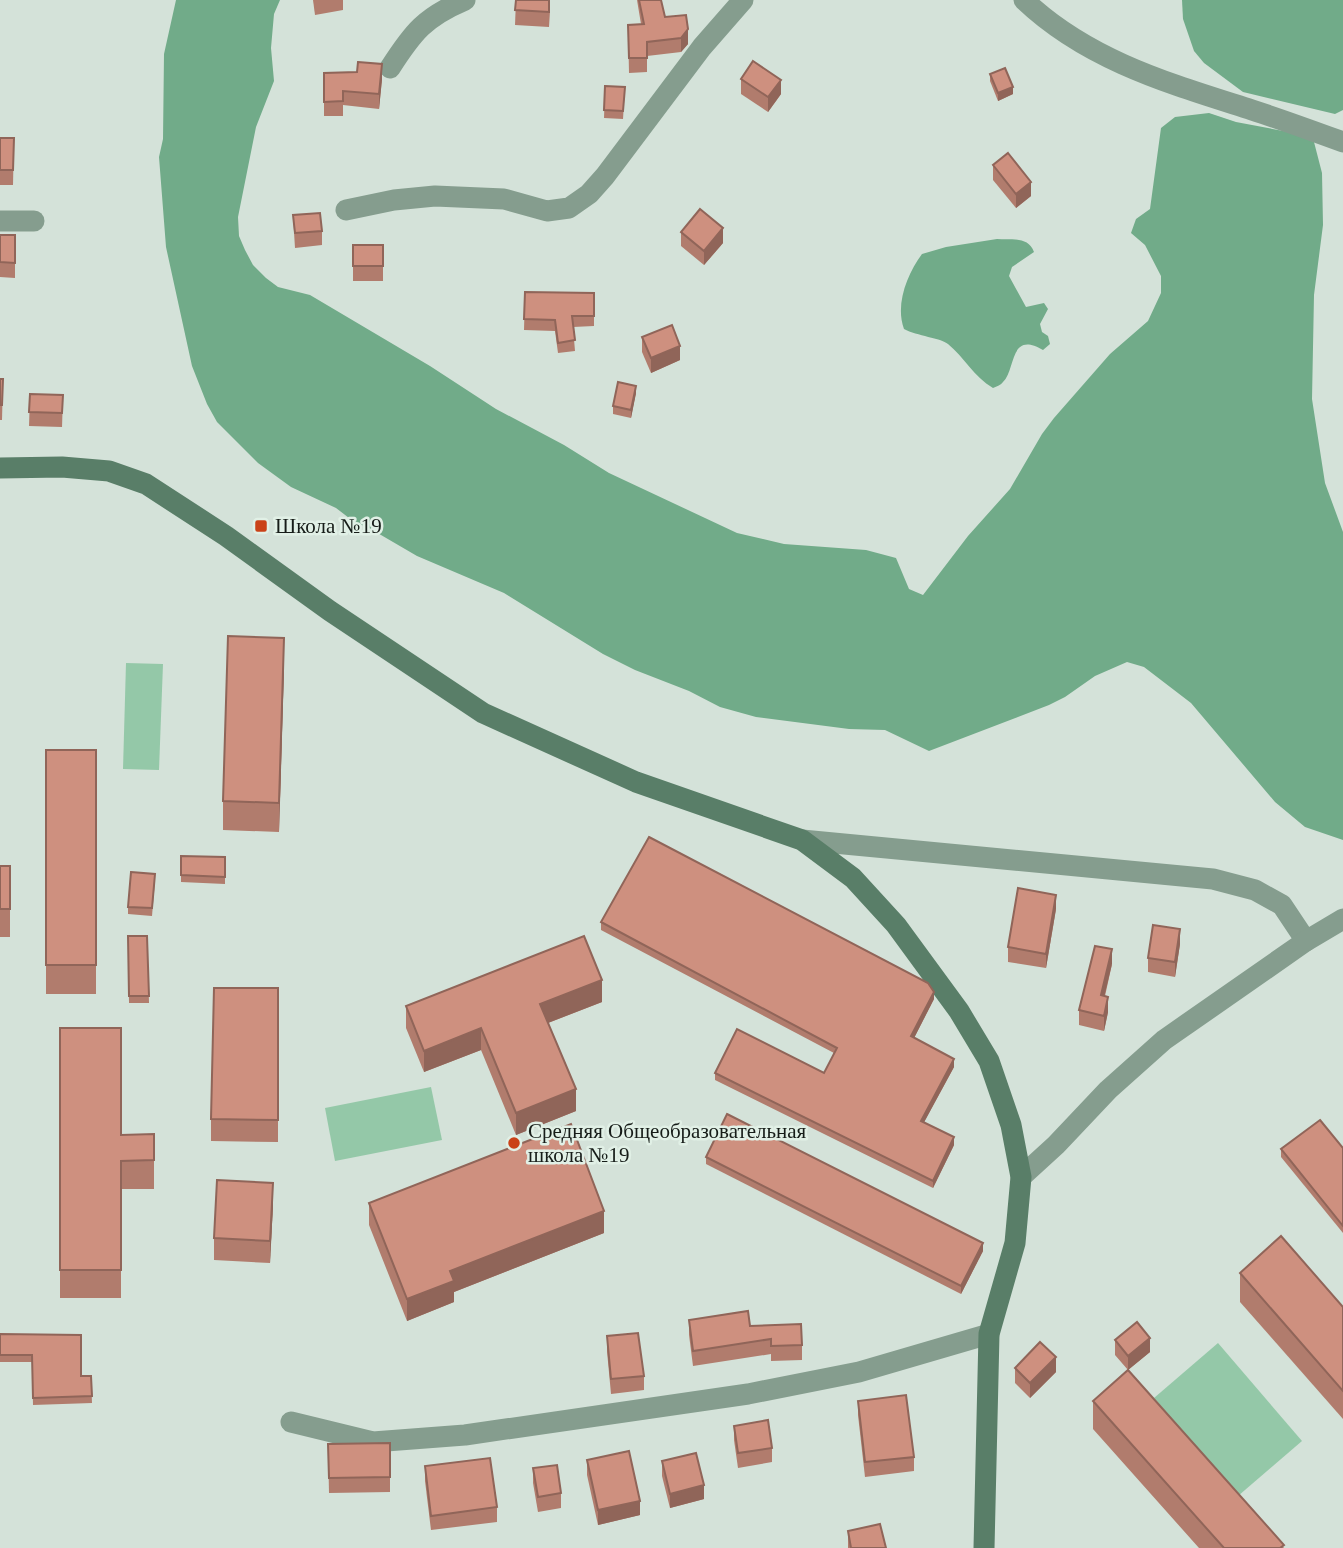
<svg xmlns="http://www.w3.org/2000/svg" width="1343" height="1548" viewBox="0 0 1343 1548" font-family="'Times New Roman',serif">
	<rect width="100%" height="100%" fill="#d4e2d9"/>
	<g fill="#94c8a8">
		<polygon points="126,663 163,664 159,770 123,769"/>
		<polygon points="431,1087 442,1140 335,1161 325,1108"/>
		<polygon points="1218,1343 1302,1441 1238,1496 1154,1398"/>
	</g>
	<g fill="#71ab89">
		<polygon points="176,0 280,0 274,14 271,48 274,81 256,127 238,217 239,236 245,250 253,265 266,278 278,287 310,295 430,366 496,409 564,445 609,473 737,533 784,544 866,550 896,558 909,589 923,595 968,536 1010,489 1042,434 1054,418 1110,354 1148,321 1161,293 1161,276 1145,245 1131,233 1136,219 1150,209 1161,128 1175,117 1209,113 1236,122 1299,134 1314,142 1322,173 1323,225 1314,295 1312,399 1325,483 1343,532 1343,840 1305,827 1275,802 1191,703 1144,667 1127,662 1095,676 1065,697 1049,705 929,751 885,730 849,729 756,717 720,707 689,691 635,670 603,654 504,593 417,556 369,528 353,521 336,508 291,487 258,463 217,422 207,404 192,366 166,247 159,157 163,139 164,54"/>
		<polygon points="1182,0 1343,0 1343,110 1335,114 1243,92 1204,63 1194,51 1183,19"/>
		<path d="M997,239c15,1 31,-3 37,13l-22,15 -3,9 17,31 18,-4 4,6 -8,15 2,8 6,4 2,8 -7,6c-34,-20 -27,20 -40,32 -2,3 -6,4 -10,6 -19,-11 -29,-31 -45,-44 -7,-6 -31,-8 -44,-15 -9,-24 3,-55 18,-75l24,-7z"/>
	</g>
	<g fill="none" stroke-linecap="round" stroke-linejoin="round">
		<g stroke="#859d8e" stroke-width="21">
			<path d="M1024,0c64,61 147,84 228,110 31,10 61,21 91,32"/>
			<path d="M390,68c23,-36 35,-51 75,-68"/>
			<polyline points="346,210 394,200 435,196 504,199 547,211 569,208 589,194 605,176 702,47 743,0"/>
			<polyline points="0,221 34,221"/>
			<polyline points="802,840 1213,879 1255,890 1282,905 1306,941"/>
			<polyline points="1021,1177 1056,1145 1108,1090 1164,1040 1306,941 1343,919"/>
			<polyline points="291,1422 373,1442 465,1435 748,1394 859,1372 989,1334"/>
		</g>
		<polyline stroke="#597e68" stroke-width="21" points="0,468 62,467 109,471 146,484 226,536 330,611 483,713 636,782 802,840 853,878 896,925 959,1011 989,1061 1011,1125 1021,1177 1015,1243 989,1334 984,1548"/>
	</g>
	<g fill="#b17c6d">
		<polygon points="313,0 343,0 343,10 315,15"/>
		<polygon points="516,0 550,11 549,27 515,25"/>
		<polygon points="637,0 661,0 665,17 688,44 681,52 647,56 647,72 629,73 628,25 641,24"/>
		<polygon points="324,73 382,79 379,109 343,105 343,116 324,116"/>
		<polygon points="990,74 1013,94 998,101 990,81"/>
		<polygon points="741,79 781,94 768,112 741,94"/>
		<polygon points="605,86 625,87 623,119 604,118"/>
		<polygon points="0,138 14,138 13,185 0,185"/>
		<polygon points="993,165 1031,196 1016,208 993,180"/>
		<polygon points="293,215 322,231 322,245 295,248"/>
		<polygon points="681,232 723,243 704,265 681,246"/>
		<polygon points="0,235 15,235 15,278 0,277"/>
		<rect x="353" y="245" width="30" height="36"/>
		<polygon points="525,292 594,293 594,326 573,327 575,351 558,353 555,331 524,330"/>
		<polygon points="642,337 680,360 651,373 642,352"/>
		<polygon points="0,379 3,379 2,420 0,420"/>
		<polygon points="636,393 631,418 613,414 613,406"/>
		<polygon points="30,394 63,395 62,427 29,426"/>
		<polygon points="284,667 279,832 223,830 223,801"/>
		<rect x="46" y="750" width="50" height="244"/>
		<polygon points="181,856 225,857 225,884 181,882"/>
		<rect x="0" y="866" width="10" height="71"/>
		<polygon points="155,881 152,916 128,914 128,907"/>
		<polygon points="1056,909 1046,968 1008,962 1008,947"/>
		<polygon points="601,922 934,999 914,1038 954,1067 924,1122 954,1145 933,1188 715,1080 715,1073 824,1073 834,1053 601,930"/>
		<polygon points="128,936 147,936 149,1003 129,1003"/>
		<polygon points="1180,944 1175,977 1148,972 1148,958"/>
		<polygon points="1112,964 1105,996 1108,1012 1104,1031 1079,1025 1079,1010"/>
		<polygon points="278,988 278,1142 211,1141 211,1119"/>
		<polygon points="602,1002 548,1023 576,1111 516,1135 481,1050 424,1072 406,1028 406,1006"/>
		<polygon points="60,1028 121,1135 154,1134 154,1189 121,1189 121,1298 60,1298"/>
		<polygon points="1343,1148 1343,1233 1281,1157 1281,1149"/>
		<polygon points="706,1157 983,1251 961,1294 706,1164"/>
		<polygon points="369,1203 604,1233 454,1292 454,1302 407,1321 369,1225"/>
		<polygon points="273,1205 270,1263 214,1260 214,1238"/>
		<polygon points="1240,1273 1343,1307 1343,1419 1240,1302"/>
		<polygon points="689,1320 750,1326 802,1345 802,1360 771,1361 771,1354 693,1366 689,1335"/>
		<polygon points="0,1334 81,1376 91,1376 92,1403 33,1405 32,1362 0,1362"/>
		<polygon points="607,1336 644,1376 644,1390 611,1394 607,1351"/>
		<polygon points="1115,1340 1150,1352 1128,1370 1284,1548 1199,1548 1093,1429 1093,1401 1128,1370 1115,1355"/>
		<polygon points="1015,1368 1056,1372 1030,1398 1015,1383"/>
		<polygon points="858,1401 914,1457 914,1471 865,1477 858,1415"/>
		<polygon points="734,1426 772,1448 772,1462 738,1468 734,1440"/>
		<polygon points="390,1443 390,1492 329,1493 328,1444"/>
		<polygon points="587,1460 640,1515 598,1525 587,1475"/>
		<polygon points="662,1461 704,1499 670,1508 662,1476"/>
		<polygon points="425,1466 497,1507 497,1522 431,1530 425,1481"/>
		<polygon points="533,1468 561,1493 561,1508 538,1512 533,1483"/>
		<polygon points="848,1531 886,1548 848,1548"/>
	</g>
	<g fill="#906559">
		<polygon points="688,29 688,44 681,52 681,38"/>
		<polygon points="382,64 382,79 379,109 379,94"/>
		<polygon points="781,80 781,94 768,112 768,97"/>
		<polygon points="1013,87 1013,94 998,101 998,93"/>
		<polygon points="1031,182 1031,196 1016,208 1016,194"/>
		<polygon points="723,228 723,243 704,265 704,251"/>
		<polygon points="680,346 680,360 651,373 651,358"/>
		<polygon points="636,386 636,393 631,418 631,410"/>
		<polygon points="284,638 284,667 279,832 279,803"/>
		<polygon points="1056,895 1056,909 1046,968 1046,954"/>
		<polygon points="1180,929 1180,944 1175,977 1175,962"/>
		<polygon points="1112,949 1112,964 1101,1010 1101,995"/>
		<polygon points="602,980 602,1002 540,1026 540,1004"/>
		<polygon points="934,992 934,999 911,1044 911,1036"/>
		<polygon points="1108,997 1108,1012 1104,1031 1104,1016"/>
		<polygon points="481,1028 481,1050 424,1072 424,1051"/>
		<polygon points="954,1059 954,1067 921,1128 921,1121"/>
		<polygon points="576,1089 576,1111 516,1135 516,1113"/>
		<polygon points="954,1137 954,1145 933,1188 933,1181"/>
		<polygon points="273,1183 273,1205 270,1263 270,1241"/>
		<polygon points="604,1211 604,1233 454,1292 454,1302 407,1321 407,1299 450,1271"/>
		<polygon points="983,1243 983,1251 961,1294 961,1286"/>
		<polygon points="1150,1338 1150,1352 1128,1370 1128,1356"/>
		<polygon points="1056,1357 1056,1372 1030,1398 1030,1383"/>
		<polygon points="704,1485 704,1499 670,1508 670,1494"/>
		<polygon points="640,1501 640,1515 598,1525 598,1510"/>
	</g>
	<g fill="#ce907f" stroke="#906559" stroke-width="2">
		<polygon points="516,0 549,0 549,12 515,10"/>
		<polygon points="639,0 661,0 665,17 686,15 688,29 681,38 647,42 647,58 629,58 628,25 644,24"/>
		<polygon points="753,61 781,80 768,97 741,79"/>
		<polygon points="358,62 382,64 379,94 343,91 343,101 324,102 324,73 357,72"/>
		<polygon points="1005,68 1013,87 998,93 990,74"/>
		<polygon points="605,86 625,87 623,111 604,110"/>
		<polygon points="0,138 14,138 13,170 0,170"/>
		<polygon points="1008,153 1031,182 1016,194 993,165"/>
		<polygon points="700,209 723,228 704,251 681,232"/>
		<polygon points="320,213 322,231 295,233 293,215"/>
		<polygon points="0,235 15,235 15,263 0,262"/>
		<rect x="353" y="245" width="30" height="21"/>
		<polygon points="525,292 594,293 594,316 572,316 575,340 558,343 555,320 524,319"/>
		<polygon points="672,325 680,346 651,358 642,337"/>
		<polygon points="0,379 3,379 2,405 0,405"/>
		<polygon points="618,382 636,386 631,410 613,406"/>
		<polygon points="30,394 63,395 62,413 29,412"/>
		<polygon points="228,636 284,638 279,803 223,801"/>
		<rect x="46" y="750" width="50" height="215"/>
		<polygon points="649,837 928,983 934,992 911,1036 954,1059 921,1121 954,1137 933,1181 715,1073 737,1029 824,1073 837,1048 601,922"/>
		<polygon points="181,856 225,857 225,877 181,875"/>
		<rect x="0" y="866" width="10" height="43"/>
		<polygon points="131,872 155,874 152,908 128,907"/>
		<polygon points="1018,888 1056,895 1046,954 1008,947"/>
		<polygon points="1153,925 1180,929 1175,962 1148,958"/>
		<polygon points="128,936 147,936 149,996 129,996"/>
		<polygon points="584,936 602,980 540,1004 576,1089 516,1113 481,1028 424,1051 406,1006"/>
		<polygon points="1095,946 1112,949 1101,995 1108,997 1104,1016 1079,1010"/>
		<polygon points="214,988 278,988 278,1120 211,1119"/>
		<polygon points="60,1028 121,1028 121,1135 154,1134 154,1160 121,1161 121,1270 60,1270"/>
		<polygon points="727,1114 983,1243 961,1286 706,1157"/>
		<polygon points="1320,1120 1343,1148 1343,1226 1281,1149"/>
		<polygon points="571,1124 604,1211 450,1271 454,1281 407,1299 369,1203"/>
		<polygon points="217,1180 273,1183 270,1241 214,1238"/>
		<polygon points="1281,1236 1343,1307 1343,1391 1240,1273"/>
		<polygon points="748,1311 750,1326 801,1324 802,1345 771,1346 771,1339 693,1351 689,1320"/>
		<polygon points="1137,1322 1150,1338 1128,1356 1115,1340"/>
		<polygon points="638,1333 644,1376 611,1379 607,1336"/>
		<polygon points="0,1334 81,1335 81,1376 91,1376 92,1396 33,1398 32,1355 0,1355"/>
		<polygon points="1040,1342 1056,1357 1030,1383 1015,1368"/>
		<polygon points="1128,1370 1284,1545 1280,1548 1224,1548 1093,1401"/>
		<polygon points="906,1395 914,1457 865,1462 858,1401"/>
		<polygon points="768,1420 772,1448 738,1453 734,1426"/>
		<polygon points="390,1443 390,1477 329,1478 328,1444"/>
		<polygon points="629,1451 640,1501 598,1510 587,1460"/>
		<polygon points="696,1453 704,1485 670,1494 662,1461"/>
		<polygon points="490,1458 497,1507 431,1516 425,1466"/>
		<polygon points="557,1465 561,1493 538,1497 533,1468"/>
		<polygon points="880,1524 886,1548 851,1548 848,1531"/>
	</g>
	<g fill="#ca4218" stroke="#e1f0e6" stroke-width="2.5">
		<rect x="254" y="519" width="14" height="14" rx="3.5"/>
		<circle cx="514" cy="1143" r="7"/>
	</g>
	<g text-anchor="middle" stroke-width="5" stroke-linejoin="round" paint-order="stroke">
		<g font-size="21" fill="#161c18" stroke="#e1f0e6" text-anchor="start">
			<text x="275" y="533">Школа №19</text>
			<text x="528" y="1138">Средняя Общеобразовательная<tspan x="528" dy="24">школа №19</tspan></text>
		</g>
	</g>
</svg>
